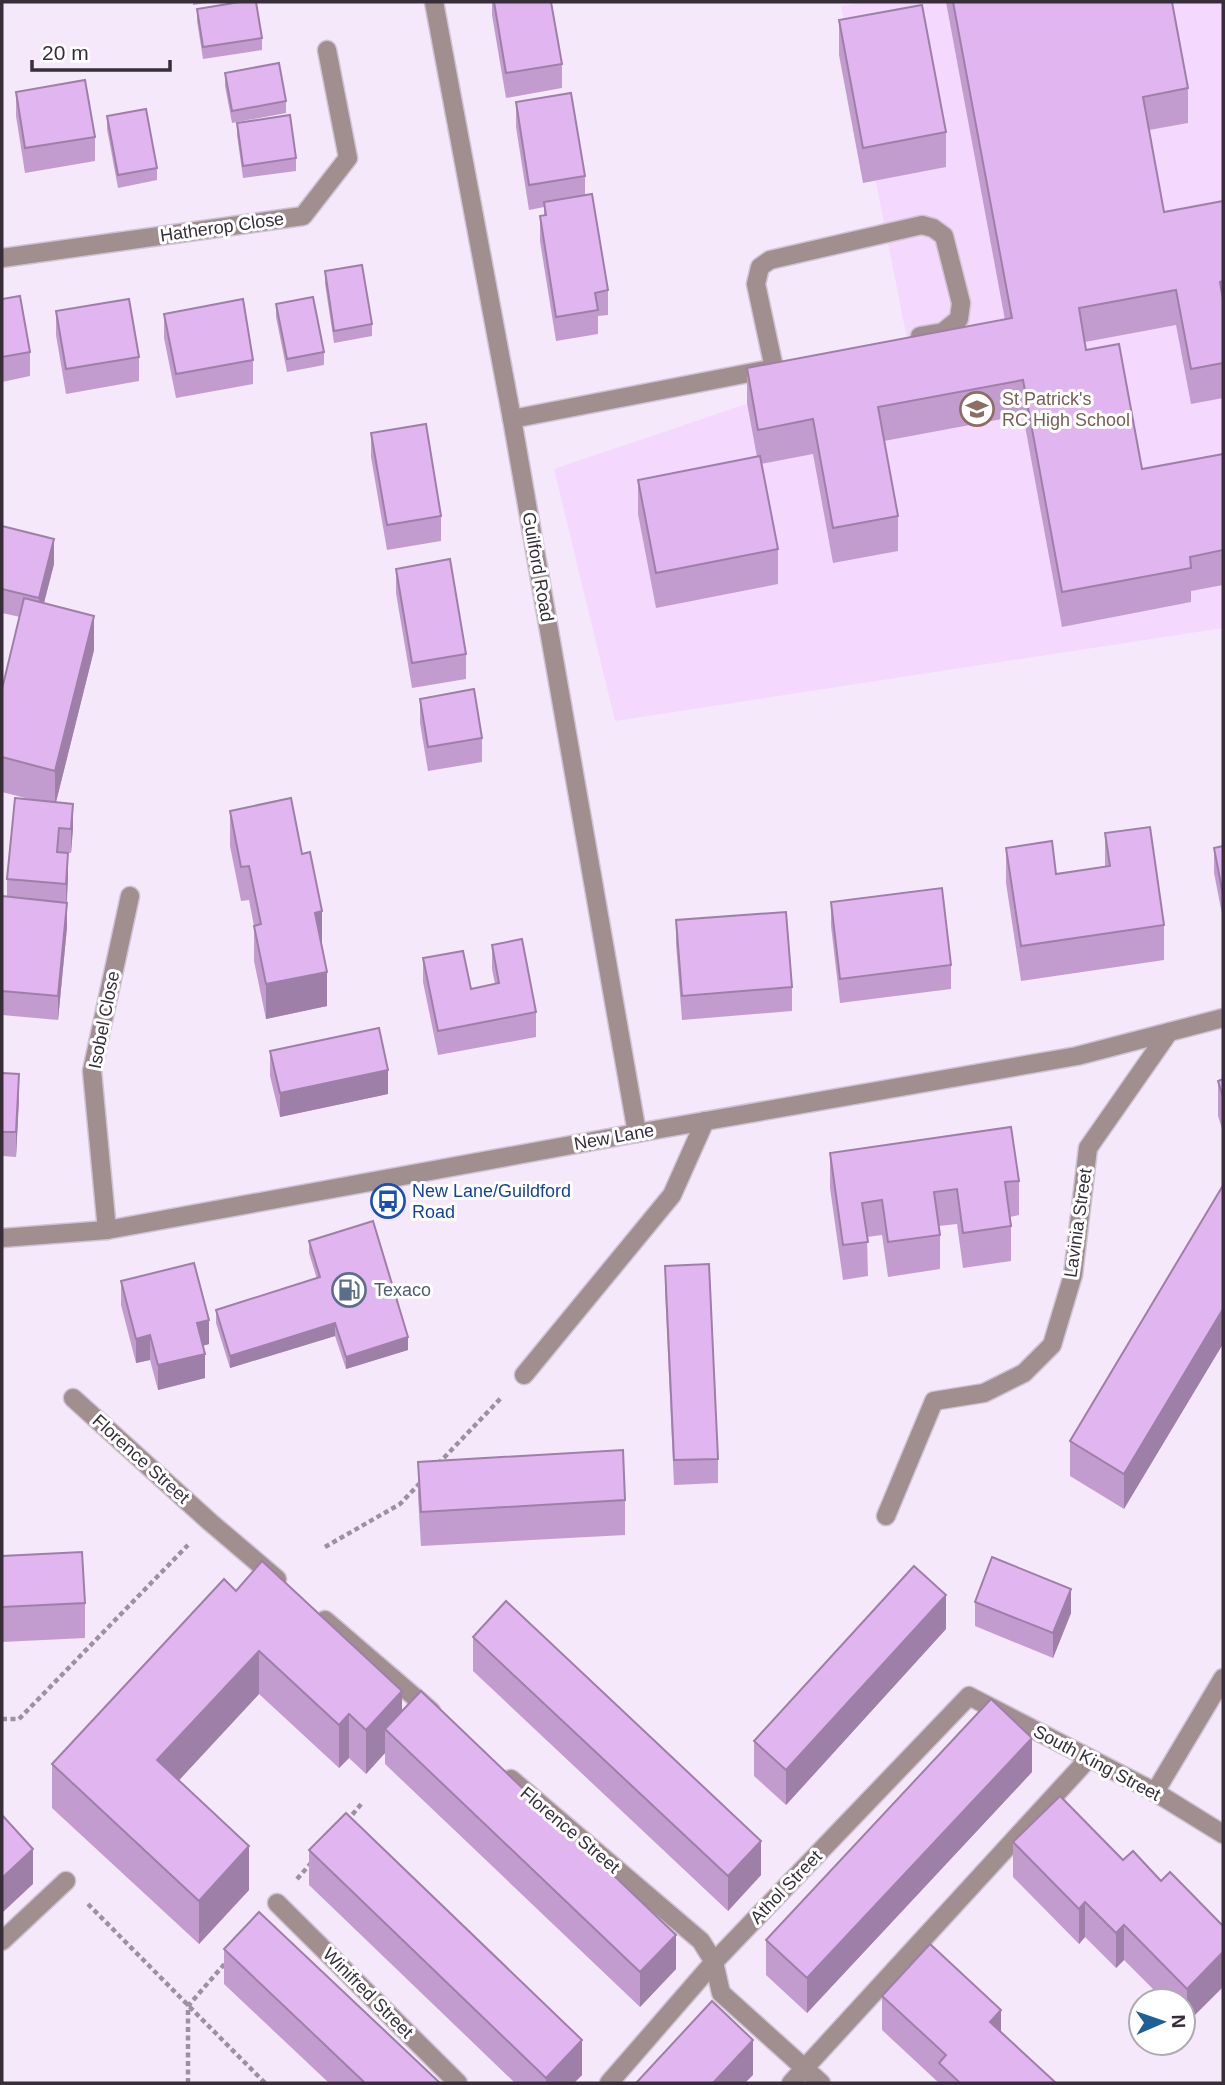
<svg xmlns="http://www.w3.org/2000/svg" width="1225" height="2085" viewBox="0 0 1225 2085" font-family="Arial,sans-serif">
	<rect width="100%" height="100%" fill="#f6e8fb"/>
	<polygon fill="#f4d8fe" points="864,2 1223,2 1223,628 615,721 554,469 909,349 841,6"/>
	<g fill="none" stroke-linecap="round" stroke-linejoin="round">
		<g stroke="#d0c3d4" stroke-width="21">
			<g id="minor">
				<polyline points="434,2 512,419 637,1133"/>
				<polyline points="2,258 303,216 348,158 327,50"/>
				<polyline points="774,368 756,284 760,267 770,260 922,225 933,228 944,236 961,303 959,319 943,332 920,336"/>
				<polyline points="512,419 770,369"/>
				<polyline points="107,1230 92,1071 130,896"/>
				<polyline points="2,1238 107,1230 637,1133 1077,1056 1223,1018"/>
				<polyline points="524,1375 672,1195 705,1121"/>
				<polyline points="73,1398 210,1522 277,1579"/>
				<polyline points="886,1516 934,1401 984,1393 1024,1373 1052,1345 1073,1275 1088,1148 1169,1032"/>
				<polyline points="325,1620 431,1711"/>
				<polyline points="511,1779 701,1941 714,1962 721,1993 821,2083"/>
				<polyline points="1155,1792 1223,1678"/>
				<polyline points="277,1903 458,2083"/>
				<polyline points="2,1941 66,1881"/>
				<polyline points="609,2083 714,1962 969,1696 1155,1792 1223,1834"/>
				<polyline points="791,2083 1089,1758"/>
			</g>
		</g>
		<g stroke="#9d91a1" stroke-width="4.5" stroke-dasharray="5 3.5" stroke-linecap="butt">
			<polyline points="438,1464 502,1397"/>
			<polyline points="325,1547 400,1504 422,1481"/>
			<polyline points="2,1719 19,1719 188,1545"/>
			<polyline points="347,1821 362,1803"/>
			<polyline points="297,1879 312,1862"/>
			<polyline points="88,1904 265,2083"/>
			<polyline points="188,2083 188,2006 228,1960"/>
		</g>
		<use href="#minor" stroke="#a18e8f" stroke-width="18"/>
	</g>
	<g fill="#c29cce">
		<polygon points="193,2 215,2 193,5"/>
		<polygon points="492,2 551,2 562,64 562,88 506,98 492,15"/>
		<polygon points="946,2 1172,2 1188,88 1188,123 1149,130 1164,212 1223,201 1223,398 1191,404 1176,325 1085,342 1086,350 1142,469 1223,454 1223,585 1191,591 1191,602 1062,627 1023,415 884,441 898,516 898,551 833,563 813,454 761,464 778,549 778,584 656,608 638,514 638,480 757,457 747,403 747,368 1005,320"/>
		<polygon points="197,9 262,38 262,50 203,59 197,21"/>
		<polygon points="839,20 946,132 946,167 863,183 839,55"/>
		<polygon points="225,73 286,101 286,113 232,123 225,86"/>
		<polygon points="16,92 95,137 95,161 25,173 16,116"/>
		<polygon points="516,102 585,176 585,196 608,290 608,315 598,316 598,334 556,341 540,241 540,216 544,216 544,207 529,210 516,127"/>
		<polygon points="107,116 157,168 157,180 118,188 107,129"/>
		<polygon points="237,123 296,158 296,171 243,178 237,135"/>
		<polygon points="325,271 372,324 372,336 334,343 325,284"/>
		<polygon points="2,299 30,352 30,376 2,382"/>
		<polygon points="276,304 324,352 324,365 287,372 276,317"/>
		<polygon points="56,311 139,357 139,381 66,394 56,335"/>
		<polygon points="164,314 253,360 253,384 176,398 164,338"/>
		<polygon points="371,433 441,516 441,541 387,550 371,457"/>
		<polygon points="2,526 54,564 44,603 94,650 56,802 73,828 71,853 59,852 68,878 67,903 67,927 58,1020 2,1015 2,896 7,897 7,879 33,800 2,792 2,689 20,617 2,613"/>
		<polygon points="396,569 466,654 466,679 412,688 396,593"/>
		<polygon points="420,699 482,738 482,762 428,771 420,723"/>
		<polygon points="230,811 322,946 327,1006 266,1019 254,961 254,926 249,900 241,901 230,846"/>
		<polygon points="1105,833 1164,925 1164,960 1021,981 1006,883 1006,848 1056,874 1105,867"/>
		<polygon points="1223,846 1223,919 1214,873 1214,848"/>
		<polygon points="831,902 951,965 951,989 840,1003 831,926"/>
		<polygon points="676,920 792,987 792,1011 682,1020 676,944"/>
		<polygon points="492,945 536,1012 536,1037 438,1055 423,982 423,958 471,989 495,984 492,969"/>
		<polygon points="270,1051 388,1094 280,1117 270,1076"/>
		<polygon points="2,1073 19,1098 16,1157 2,1156"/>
		<polygon points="1223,1079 1223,1132 1218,1116 1218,1081"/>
		<polygon points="830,1153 1019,1181 1019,1215 1010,1217 1011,1226 1011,1261 963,1268 957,1224 939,1226 940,1235 940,1269 888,1277 882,1235 867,1237 868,1276 843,1280 830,1188"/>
		<polygon points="1223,1188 1124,1509 1070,1476 1070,1441"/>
		<polygon points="309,1241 408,1350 346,1369 335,1336 230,1368 216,1323 216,1310 317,1279 309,1253"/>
		<polygon points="665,1266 718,1459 718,1483 674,1485 665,1290"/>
		<polygon points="121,1281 209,1344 203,1346 205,1378 158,1390 150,1360 136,1363 121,1305"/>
		<polygon points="418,1462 625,1500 625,1535 421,1546 418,1497"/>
		<polygon points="2,1556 85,1603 85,1638 2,1642"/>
		<polygon points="236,1591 402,1710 676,1969 640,2007 385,1764 385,1753 366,1774 349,1758 339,1768 259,1694 179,1780 249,1890 199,1944 52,1808 52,1764"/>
		<polygon points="975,1602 1071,1613 1053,1658 975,1626"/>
		<polygon points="946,1629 786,1805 754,1776 754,1741"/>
		<polygon points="473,1637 761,1875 728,1911 473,1671"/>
		<polygon points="1032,1772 807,2013 766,1975 766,1940"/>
		<polygon points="1013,1842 1123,1860 1161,1881 1223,1926 1187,2023 1183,2019 1183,2001 1165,2001 1124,1960 1116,1968 1085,1937 1079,1944 1013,1877"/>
		<polygon points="309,1850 582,2075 574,2083 515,2083 309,1885"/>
		<polygon points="224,1949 440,2083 329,2083 224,1984"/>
		<polygon points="882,1996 1001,2032 1056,2083 939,2083 882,2030"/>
	</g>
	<g fill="#9e7fa8">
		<polygon points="54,539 54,564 39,622 39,598"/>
		<polygon points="94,616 94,650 55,806 55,771"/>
		<polygon points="73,804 73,828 71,853 71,829"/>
		<polygon points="68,853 68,878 66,908 66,884"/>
		<polygon points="67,903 67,927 58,1020 58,996"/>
		<polygon points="322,911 322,946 315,913"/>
		<polygon points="327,972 327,1006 266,1019 266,984"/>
		<polygon points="388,1070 388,1094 280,1117 280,1093"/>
		<polygon points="19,1074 19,1098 16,1157 16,1132"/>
		<polygon points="1223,1309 1223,1344 1124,1509 1124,1474"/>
		<polygon points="209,1320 209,1344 197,1347 197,1323"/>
		<polygon points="335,1323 335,1336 230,1368 230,1356"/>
		<polygon points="150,1335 150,1360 136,1363 136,1339"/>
		<polygon points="408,1337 408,1350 346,1369 346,1357"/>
		<polygon points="205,1354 205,1378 158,1390 158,1365"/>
		<polygon points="1071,1589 1071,1613 1053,1658 1053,1633"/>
		<polygon points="946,1595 946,1629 786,1805 786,1770"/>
		<polygon points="259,1651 259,1694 157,1804 157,1760"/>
		<polygon points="402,1691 402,1734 385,1729 385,1753 366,1774 366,1730"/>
		<polygon points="349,1714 349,1758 339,1768 339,1725"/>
		<polygon points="1032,1738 1032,1772 807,2013 807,1978"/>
		<polygon points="761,1841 761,1875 728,1911 728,1876"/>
		<polygon points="249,1846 249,1890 199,1944 199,1901"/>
		<polygon points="33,1849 33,1884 2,1913 2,1878"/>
		<polygon points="1085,1902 1085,1937 1079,1944 1079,1909"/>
		<polygon points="1124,1925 1124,1960 1116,1968 1116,1933"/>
		<polygon points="676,1935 676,1969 640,2007 640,1972"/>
		<polygon points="1223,1952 1223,1987 1187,2023 1187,1989"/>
		<polygon points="1001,2010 1001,2045 990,2022"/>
		<polygon points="582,2040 582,2075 574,2083 546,2083 546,2078"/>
		<polygon points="753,2040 753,2075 745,2083 713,2083"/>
	</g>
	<g fill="#e1b5f0" stroke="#9e7fa8" stroke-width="2">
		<polygon points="240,2 256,2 262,38 203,47 197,9"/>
		<polygon points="494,2 551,2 562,64 506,73"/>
		<polygon points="953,2 1172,2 1188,88 1143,97 1164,212 1223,201 1223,281 1220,282 1223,299 1223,363 1191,369 1176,290 1079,308 1086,350 1119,344 1142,469 1223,454 1223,550 1190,557 1191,568 1062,592 1023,380 878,407 898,516 833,528 813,419 758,430 747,368 1012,318"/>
		<polygon points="922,5 946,132 863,148 839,20"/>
		<polygon points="279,63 286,101 232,111 225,73"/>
		<polygon points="85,80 95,137 25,148 16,92"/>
		<polygon points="571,93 585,176 529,185 516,102"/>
		<polygon points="146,109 157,168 118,175 107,116"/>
		<polygon points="290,115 296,158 243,166 237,123"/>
		<polygon points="592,194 608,290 595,293 598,310 556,317 540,216 546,215 544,202"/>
		<polygon points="362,265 372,324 334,331 325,271"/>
		<polygon points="20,296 30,352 2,357 2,299"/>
		<polygon points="313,297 324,352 287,359 276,304"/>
		<polygon points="129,299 139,357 66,369 56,311"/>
		<polygon points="243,299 253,360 176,374 164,314"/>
		<polygon points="426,424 441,516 387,525 371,433"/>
		<polygon points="760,456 778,549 656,573 638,480"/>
		<polygon points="2,526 54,539 39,598 2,589"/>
		<polygon points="450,559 466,654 412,663 396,569"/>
		<polygon points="24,598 94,616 55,771 2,757 2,689"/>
		<polygon points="474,689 482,738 428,747 420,699"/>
		<polygon points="15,798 73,804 71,829 59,828 57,852 68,853 66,884 7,879"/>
		<polygon points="291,798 302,854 310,852 322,911 315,913 327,972 266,984 254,926 261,924 249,866 241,867 230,811"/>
		<polygon points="1150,827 1164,925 1021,946 1006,848 1052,841 1056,874 1110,866 1105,833"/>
		<polygon points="1223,846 1223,895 1214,848"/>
		<polygon points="942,888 951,965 840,979 831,902"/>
		<polygon points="2,896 67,903 58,996 2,991"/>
		<polygon points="786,912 792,987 682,996 676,920"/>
		<polygon points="522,939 536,1012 438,1031 423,958 463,951 471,989 499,983 492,945"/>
		<polygon points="379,1028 388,1070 280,1093 270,1051"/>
		<polygon points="2,1073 19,1074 16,1132 2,1132"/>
		<polygon points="1223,1079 1223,1097 1218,1081"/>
		<polygon points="1011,1127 1019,1181 1005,1182 1011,1226 963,1233 957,1189 934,1192 940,1235 888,1242 882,1200 862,1203 868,1242 843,1245 830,1153"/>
		<polygon points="1222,1187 1223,1188 1223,1309 1124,1474 1070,1441"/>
		<polygon points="373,1221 408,1337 346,1357 335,1323 230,1356 216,1310 320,1277 309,1241"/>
		<polygon points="194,1263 209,1320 197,1323 205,1354 158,1365 150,1335 136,1339 121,1281"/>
		<polygon points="709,1264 718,1459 674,1460 665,1266"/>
		<polygon points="623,1450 625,1500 421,1512 418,1462"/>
		<polygon points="82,1552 85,1603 2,1607 2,1556"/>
		<polygon points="992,1557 1071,1589 1053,1633 975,1602"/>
		<polygon points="262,1561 402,1691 366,1730 349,1714 339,1725 259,1651 157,1760 249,1846 199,1901 52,1764 224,1579 236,1591"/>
		<polygon points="914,1566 946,1595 786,1770 754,1741"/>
		<polygon points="506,1601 761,1841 728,1876 473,1637"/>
		<polygon points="421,1691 676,1935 640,1972 385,1729"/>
		<polygon points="991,1699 1032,1738 807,1978 766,1940"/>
		<polygon points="1060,1796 1123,1860 1133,1851 1161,1881 1170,1872 1223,1926 1223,1952 1187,1989 1124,1925 1116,1933 1085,1902 1079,1909 1013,1842"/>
		<polygon points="346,1813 582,2040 546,2078 309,1850"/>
		<polygon points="2,1815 33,1849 2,1878"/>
		<polygon points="259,1912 440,2083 365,2083 224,1949"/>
		<polygon points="930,1944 1001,2010 990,2022 1056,2083 960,2083 939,2063 946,2055 882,1996"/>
		<polygon points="712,2001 753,2040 713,2083 636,2083"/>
	</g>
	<defs>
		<g id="school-ring" transform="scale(1.75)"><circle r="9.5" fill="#fff" stroke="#8d6e63" stroke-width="1.5"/><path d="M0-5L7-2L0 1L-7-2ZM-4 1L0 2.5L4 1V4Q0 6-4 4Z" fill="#8d6e63"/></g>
		<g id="bus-ring" transform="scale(1.75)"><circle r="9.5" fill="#fff" stroke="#1a4fb4" stroke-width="1.5"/><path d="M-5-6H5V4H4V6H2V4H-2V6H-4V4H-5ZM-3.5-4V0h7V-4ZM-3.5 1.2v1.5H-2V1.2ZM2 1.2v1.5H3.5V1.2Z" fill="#1a4fb4"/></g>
		<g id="fuel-ring" transform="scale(1.75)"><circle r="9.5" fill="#fff" stroke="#5c6f8a" stroke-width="1.5"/><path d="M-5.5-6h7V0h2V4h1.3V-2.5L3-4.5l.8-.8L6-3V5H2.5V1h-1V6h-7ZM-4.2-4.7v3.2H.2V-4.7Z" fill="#5c6f8a"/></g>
	</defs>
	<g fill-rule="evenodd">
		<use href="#school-ring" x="977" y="409"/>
		<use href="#bus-ring" x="388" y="1201"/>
		<use href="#fuel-ring" x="349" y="1290"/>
	</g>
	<g text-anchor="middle" stroke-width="6" stroke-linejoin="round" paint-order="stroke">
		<g font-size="18" fill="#372e3a" stroke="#fff">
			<text transform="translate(222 227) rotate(-8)" y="6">Hatherop Close</text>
			<text transform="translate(538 567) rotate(80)" y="6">Guilford Road</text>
			<text transform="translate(104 1020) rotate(-79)" y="6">Isobel Close</text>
			<text transform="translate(614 1137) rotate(-10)" y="6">New Lane</text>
			<text transform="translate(1078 1223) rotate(-82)" y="6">Lavinia Street</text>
			<text transform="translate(141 1459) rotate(42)" y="6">Florence Street</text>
			<text transform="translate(1097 1763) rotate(28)" y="6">South King Street</text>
			<text transform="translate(570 1830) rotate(40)" y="6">Florence Street</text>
			<text transform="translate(786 1887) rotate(-46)" y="6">Athol Street</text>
			<text transform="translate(368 1993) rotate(45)" y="6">Winifred Street</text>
		</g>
		<g font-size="18" fill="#785e54" stroke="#fff" text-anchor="start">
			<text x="1002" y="405">St Patrick's<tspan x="1002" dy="21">RC High School</tspan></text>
		</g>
		<g font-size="18" fill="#164399" stroke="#fff" text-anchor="start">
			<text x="412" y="1197">New Lane/Guildford<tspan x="412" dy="21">Road</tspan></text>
		</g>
		<g font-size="18" fill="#4e5e75" stroke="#fff" text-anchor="start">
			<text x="374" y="1296">Texaco</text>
		</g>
	</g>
	<rect width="1225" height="2085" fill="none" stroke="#372e3a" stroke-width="7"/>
	<g transform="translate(1162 2022) rotate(88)"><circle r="33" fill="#ffffff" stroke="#afabb0" stroke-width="2"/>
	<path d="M0-5L12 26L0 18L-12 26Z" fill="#1d6196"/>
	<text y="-10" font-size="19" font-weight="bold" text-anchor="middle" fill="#372e3a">N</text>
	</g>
	<path d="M32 60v10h138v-10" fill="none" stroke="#372e3a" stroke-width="3.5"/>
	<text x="42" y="60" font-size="21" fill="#372e3a" stroke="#ffffff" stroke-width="5" paint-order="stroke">20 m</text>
</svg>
